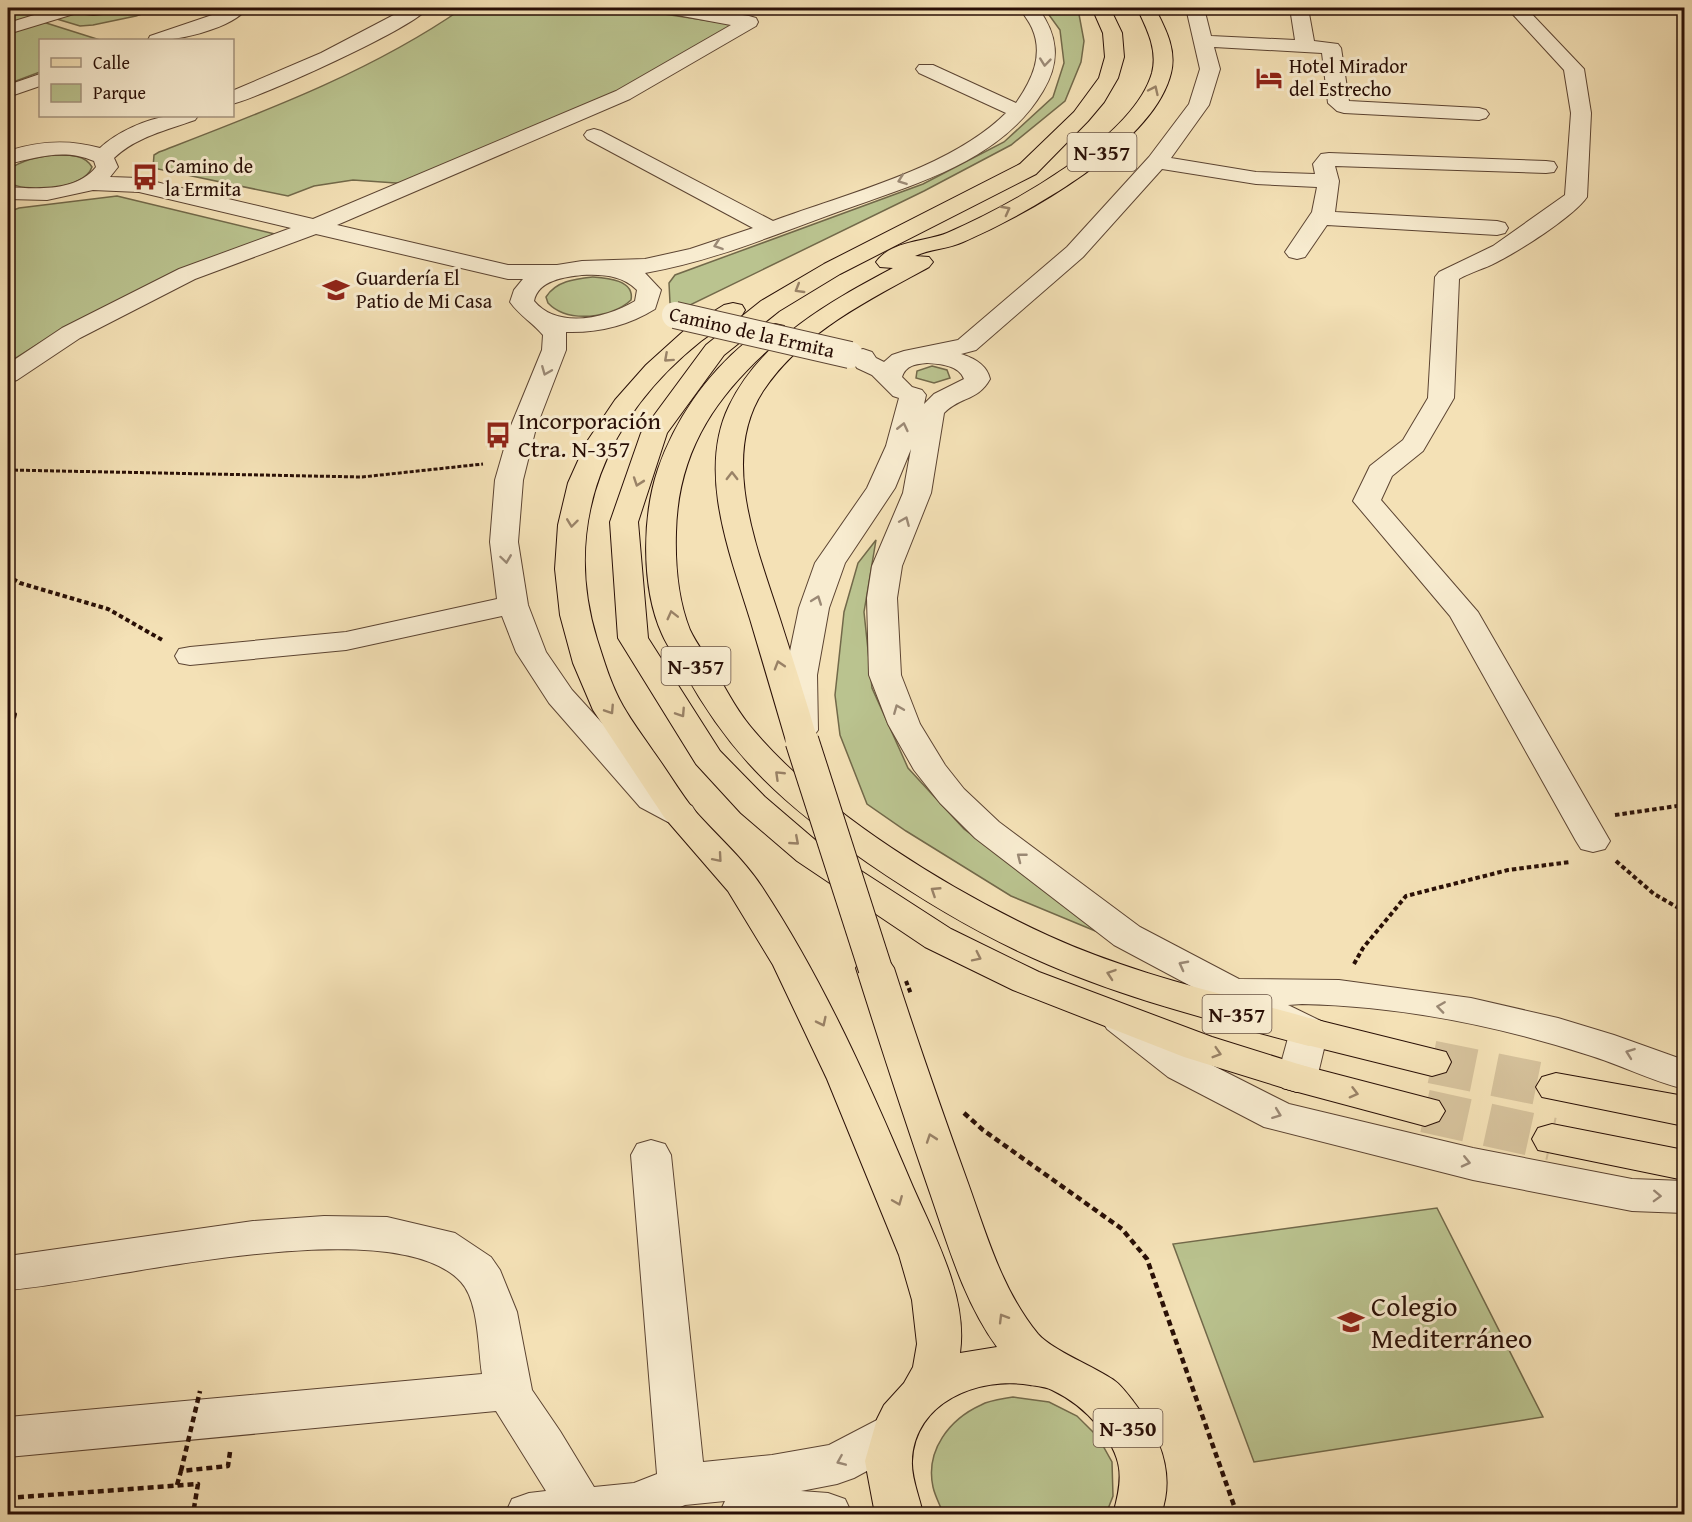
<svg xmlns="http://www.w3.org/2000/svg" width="1692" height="1522" viewBox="0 0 1692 1522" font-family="'Gentium Book Plus',serif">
	<rect width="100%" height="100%" fill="#f4e1b6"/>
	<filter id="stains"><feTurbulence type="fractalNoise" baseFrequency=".00333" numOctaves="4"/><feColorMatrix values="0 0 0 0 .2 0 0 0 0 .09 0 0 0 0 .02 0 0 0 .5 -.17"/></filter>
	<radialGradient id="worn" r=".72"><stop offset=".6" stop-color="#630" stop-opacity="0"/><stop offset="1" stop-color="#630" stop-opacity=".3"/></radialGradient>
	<g fill="#bac38f" stroke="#72694a" stroke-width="1.5">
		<polygon points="8,8 160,8 136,16 93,25 80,26 57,19 65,10 8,28"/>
		<path d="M463,8h161l113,17 -114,67 -213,92 -57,-4 -39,6 -26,10 -135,-28 1,-13 5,-3c104,-40 212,-80 304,-144z"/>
		<polygon points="1044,8 1078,9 1084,41 1081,62 1065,101 1011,145 924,191 686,307 670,303 669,283 675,275 923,184 1004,142 1053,97 1064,63 1060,30"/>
		<polygon points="43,22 100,40 40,40 40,72 8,84 8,34"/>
		<path d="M58,155c13,0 27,0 34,12 -8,23 -66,27 -84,15v-12c15,-11 32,-14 50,-15z"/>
		<polygon points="117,196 279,235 43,341 8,363 8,212 19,208"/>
		<path d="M593,277c14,1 42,3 38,23 -19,18 -63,24 -83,3l-2,-6c10,-16 29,-18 47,-20z"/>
		<polygon points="932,366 947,370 950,378 934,383 916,378 917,371"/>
		<polygon points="876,540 864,612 872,688 908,768 964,829 1105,935 1011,896 906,831 867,804 840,735 835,695 844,612 858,563"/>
		<polygon points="1437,1208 1543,1417 1254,1462 1173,1244"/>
		<path d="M1013,1397l36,5 28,14 21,21 14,25 1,34 -7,18 -163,-1c-3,-8 -8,-17 -10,-26 -8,-37 17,-68 48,-82 9,-5 22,-6 32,-8z"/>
	</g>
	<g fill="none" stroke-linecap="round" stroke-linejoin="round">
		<g stroke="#d6c29c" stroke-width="43" stroke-dasharray="43 21" stroke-linecap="butt">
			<polyline points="1432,1062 1556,1087"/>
			<polyline points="1425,1111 1552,1139"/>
		</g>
		<g stroke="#5c4432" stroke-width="2">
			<g id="minor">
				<polygon points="57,8 126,8 123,12 93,15 77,13 8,34 8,23"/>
				<path d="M227,8h20c-14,21 -76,35 -99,32l2,-4 71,-24z"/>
				<path d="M407,8h21c-14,20 -167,89 -196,96v-13l89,-38z"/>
				<path d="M657,8h39l53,8 7,2 2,4 -2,4 -126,73 -293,126 171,40h49l25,-4 63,-2 45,-10 63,-21 -166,-89 -3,-4 3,-4 7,-2 7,2 172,90c73,-27 178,-53 233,-108l-87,-40 -3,-4 3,-4h14l83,38c16,-23 28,-48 16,-75 -3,-7 -9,-14 -12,-20h18c20,27 23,53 5,83 -43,73 -136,95 -211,123 -61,22 -122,48 -187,59l16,17 -6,19c-27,17 -58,24 -89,23v18l-30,78 -13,52 -5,62 10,63 18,47 26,38 92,101 28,15 5,8 -5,8 -12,3 -12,-3 -28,-15 -91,-104 -33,-51 -14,-36 -156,34 -156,15 -11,-2 -4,-7 4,-7 11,-2 156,-15 151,-33 -7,-57 5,-62 15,-52 32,-78 1,-15c-11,-13 -23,-19 -33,-33l4,-12 9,-11h-15l-192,-45 -121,45 -115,59 -63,42 -9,3v-19l54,-36 117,-59 112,-41 -152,-36 -46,-2 -46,10 -39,-1v-12c28,2 68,5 88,-20l-2,-6c-29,-13 -57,-4 -86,3v-13c31,-10 60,-12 92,-3 17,-16 46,-29 69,-32 9,-2 20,0 29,0l-3,4c-28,10 -59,17 -81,38l4,9 -8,10 29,1 174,41 303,-128 115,-66 -65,-12 -6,-1zM582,275c20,-1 40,0 55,15l-2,11c-28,17 -77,29 -101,0 4,-21 31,-24 48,-26z"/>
				<path d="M1186,8h18l7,28 84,4 -5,-32h18l6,33 24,3 3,4 8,53 130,7 7,2 3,4 -3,4 -7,2 -135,-7 -7,-2 -9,-8 -6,-50 -108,-6 6,22 -11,36 -38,53 85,14 59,2 -2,-10 8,-10 8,-1 217,8 8,1 3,5 -3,5 -8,1 -211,-7 4,15 -4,31 162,9 8,2 3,5 -3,5 -8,2 -170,-10 -22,32 -8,2 -8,-2 -4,-5 27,-40 5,-25 -61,-3 -94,-15 -79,88 -107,93 -15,4c13,4 26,11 29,25 -12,22 -29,17 -46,34l-13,80 -29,73 -5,32 4,77 19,49 25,41 19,24 35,33 141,105 99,52 100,1 132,18 87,20 56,17 70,25v29c-33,-8 -65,-25 -99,-35 -90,-29 -189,-48 -283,-50l-14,1 35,17 5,10 -11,46 -6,10 -14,4 -14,-4 -6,-10 11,-40 -174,-93 -139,-107 -35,-35 -26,-33 -26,-46 -19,-49 -2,-77 5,-32 31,-73 8,-44 -16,39 -50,75 -16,45 -12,67 1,55 -5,7 -11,3 -11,-3 -5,-7 -1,-55 14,-67 16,-45 52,-75 19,-42 13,-48 -6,-2 -21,-21 -15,-7 -7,-11 4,-5 9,-3 9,3 4,6 8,4 8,-7 12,-4 54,-11 109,-93 82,-90 40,-53 11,-35zM927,363c13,1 32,2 37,16l-30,15 -10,10 2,-9 -4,-5 -10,-3 -10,-10c4,-12 14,-13 25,-14z"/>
				<path d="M1507,8h19l58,61 7,44 -4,84c-14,20 -68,54 -90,65 -13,7 -26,10 -38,17l-5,119 -31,53 -31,25 -11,24 97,112 132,229 -5,8 -12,3 -12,-3 -5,-8 -126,-225 -97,-115 17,-35 33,-26 25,-42 7,-121 4,-5 54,-26 72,-51 6,-82 -7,-43z"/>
				<polygon points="40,74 40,86 8,97 8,85"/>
				<polygon points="1120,1005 1133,1009 1196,1057 1289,1104 1473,1148 1632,1179 1684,1181 1684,1213 1632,1211 1473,1180 1264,1127 1168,1077 1107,1029 1101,1019 1107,1009"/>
				<path d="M651,1140l14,4 6,11 32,307 69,-7 57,-10 48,-25 16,-6 16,6 7,14 -7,14 -55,30 -17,6 -36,7 27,2 17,6 7,15h-133l6,-13 -40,4 -22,9h-158l7,-15 17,-6 17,-2 -50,-80 -488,46v-40l474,-43c-4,-25 -3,-73 -21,-92 -69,-75 -356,1 -453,8v-34l245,-35 71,-5 63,1 68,16 36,24 9,13 17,42 15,78 28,41 34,56 40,-4 23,-9 -26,-319 6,-11z"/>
			</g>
		</g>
		<g stroke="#290f06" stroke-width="2">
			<g id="major">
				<polygon points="1309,1018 1446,1052 1451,1062 1446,1072 1432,1076 1295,1042 1290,1032 1295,1022"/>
				<polygon points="1297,1064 1439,1101 1445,1111 1439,1121 1425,1126 1283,1088 1277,1078 1283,1068"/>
				<polygon points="1556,1073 1684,1096 1684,1126 1542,1097 1536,1087 1542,1077"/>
				<polygon points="1552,1124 1684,1150 1684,1180 1538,1150 1532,1139 1538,1128"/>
			</g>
		</g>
		<g stroke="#290f06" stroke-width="2">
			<g id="highway">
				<polygon points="1092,8 1110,8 1122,33 1124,57 1118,78 1104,102 1088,121 1036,174 840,274 779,311 724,355 667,433 638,522 648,638 720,751 765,797 821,845 951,929 1039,972 1212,1037 1311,1068 1317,1078 1311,1088 1297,1092 1184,1057 1013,990 925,947 797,861 741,813 696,764 618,638 610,522 641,433 706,345 761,301 824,264 1020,164 1074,112 1099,78 1105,57 1103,33"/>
				<path d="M1137,8h18c10,20 22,41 16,65 -17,71 -144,141 -208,169 -15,7 -33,7 -48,14l14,1 4,5 -4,5c-60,33 -127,65 -166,124 -44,68 -5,159 17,228 13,41 26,81 38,122l-4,7 -12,3 -12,-3 -4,-7c-12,-41 -24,-82 -36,-122 -20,-65 -53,-147 -21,-213 32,-67 102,-105 164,-138l-13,-1 -4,-5c16,-22 49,-20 71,-29 60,-26 186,-94 205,-160 6,-23 -5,-44 -15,-65z"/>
				<path d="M733,303l9,2 3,5 -3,5c-14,9 -28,16 -41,26 -93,74 -140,181 -104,298 7,22 14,46 26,67 9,16 20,30 30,45 14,19 26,40 41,59 23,26 49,48 68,77 62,94 107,196 151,300 22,50 55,110 47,166l37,-6c-33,-45 -49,-102 -67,-154 -26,-75 -50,-149 -74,-225l6,-9 13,-4 13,4 6,9c23,72 48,143 74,215 19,53 34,107 70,151 15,17 58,33 77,47 7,5 13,14 18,20 26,33 43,72 28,113h-48c11,-38 10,-56 -15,-88 -13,-16 -27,-27 -46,-36 -6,-3 -15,-4 -22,-5 -51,-9 -116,17 -118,76 -1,17 8,37 11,53h-48l-10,-53 12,-42 7,-14 20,-22 9,-16 4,-23 -5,-44 -13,-45 -72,-176 -54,-114 -45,-74 -64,-74 -71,-107 -20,-47 -13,-48 -5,-46 3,-44 10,-42 18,-40 29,-43 31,-35 41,-37 37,-23z"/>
				<path d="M775,324l9,2 3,5 -3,5c-64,54 -106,110 -108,196 -1,32 2,68 14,98 7,15 18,28 26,42 12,21 23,42 39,60 70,82 196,159 294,204 88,40 181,59 274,86l5,10 -5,10 -14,4c-87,-23 -176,-45 -260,-81 -64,-27 -124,-63 -181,-102 -81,-56 -135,-103 -183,-190 -7,-13 -17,-25 -23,-39 -21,-46 -20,-118 -4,-165 17,-49 48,-94 88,-127 10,-7 17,-15 29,-18z"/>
			</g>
		</g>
		<g stroke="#290f06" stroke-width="3" stroke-dasharray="4 2" stroke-linecap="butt">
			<polyline points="8,470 362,477 483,464"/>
			<polyline points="8,576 15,580"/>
		</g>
		<g stroke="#290f06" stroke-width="4" stroke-dasharray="4.5 3" stroke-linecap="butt">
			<polyline points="13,579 20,583 108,609 164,641"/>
			<polyline points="8,711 15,714 11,730 8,732"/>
			<polyline points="1615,815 1684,805"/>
			<polyline points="1616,861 1654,894 1684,911"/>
			<polyline points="1354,964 1363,948 1406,896 1508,870 1570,862"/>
		</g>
		<g stroke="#290f06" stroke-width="4.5" stroke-dasharray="6 4" stroke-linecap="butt">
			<polyline points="964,1113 983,1130 1122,1229 1147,1259 1237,1514"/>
			<polyline points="177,1485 181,1471 228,1466 230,1452"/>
			<polyline points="8,1498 198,1484 193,1514"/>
		</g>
		<use href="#minor" fill="#f8ecd0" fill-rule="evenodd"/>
		<use href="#major" fill="#f4e1b6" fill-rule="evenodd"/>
		<use href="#highway" fill="#f4e1b6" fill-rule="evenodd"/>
		<g stroke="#5c4432" stroke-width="28" stroke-linecap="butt">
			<polyline id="minor-bridge" points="675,315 850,355"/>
		</g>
		<g stroke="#290f06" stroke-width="35" stroke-linecap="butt">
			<polyline id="highway-bridge" points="802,741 875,968"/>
		</g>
		<polyline stroke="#290f06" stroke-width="4" stroke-dasharray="4.5 3" stroke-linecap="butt" points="906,981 911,994"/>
		<polyline stroke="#290f06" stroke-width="4.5" stroke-dasharray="6 4" stroke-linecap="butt" points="181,1471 200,1391"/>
		<use href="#minor-bridge" stroke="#f8ecd0" stroke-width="26"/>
		<use href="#highway-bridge" stroke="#f4e1b6" stroke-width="33"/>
	</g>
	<defs><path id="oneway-chevron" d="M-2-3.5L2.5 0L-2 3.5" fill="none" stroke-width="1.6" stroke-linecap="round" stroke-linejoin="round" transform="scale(1.5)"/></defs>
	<g stroke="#9b8975">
		<use href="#oneway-chevron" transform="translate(1045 62) rotate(96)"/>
		<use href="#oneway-chevron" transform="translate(902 180) rotate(160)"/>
		<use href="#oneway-chevron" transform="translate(718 245) rotate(161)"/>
		<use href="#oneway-chevron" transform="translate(546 371) rotate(112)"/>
		<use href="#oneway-chevron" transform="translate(903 427) rotate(-77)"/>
		<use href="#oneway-chevron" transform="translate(905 521) rotate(-67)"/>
		<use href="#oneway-chevron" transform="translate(506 559) rotate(82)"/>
		<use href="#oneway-chevron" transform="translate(817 600) rotate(-70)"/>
		<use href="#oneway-chevron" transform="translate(898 709) rotate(-112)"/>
		<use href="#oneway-chevron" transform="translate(1021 857) rotate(-142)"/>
		<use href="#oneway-chevron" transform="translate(1183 965) rotate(-152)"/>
		<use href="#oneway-chevron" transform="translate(1441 1007) rotate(-172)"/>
		<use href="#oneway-chevron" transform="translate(1630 1053) rotate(-160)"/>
		<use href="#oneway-chevron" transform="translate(1277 1114) rotate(21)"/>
		<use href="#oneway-chevron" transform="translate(1466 1162) rotate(13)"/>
		<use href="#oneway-chevron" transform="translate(1657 1196) rotate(2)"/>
		<use href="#oneway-chevron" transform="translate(841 1461) rotate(157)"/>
	</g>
	<g stroke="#998267">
		<use href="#oneway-chevron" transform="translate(1154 90) rotate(-65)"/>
		<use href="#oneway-chevron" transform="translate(1006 210) rotate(-28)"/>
		<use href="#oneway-chevron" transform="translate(799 289) rotate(149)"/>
		<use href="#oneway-chevron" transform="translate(668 358) rotate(138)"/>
		<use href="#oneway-chevron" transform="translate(732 476) rotate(-90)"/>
		<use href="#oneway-chevron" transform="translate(638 482) rotate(109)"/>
		<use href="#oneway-chevron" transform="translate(572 523) rotate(97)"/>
		<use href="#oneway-chevron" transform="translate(672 615) rotate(-104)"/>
		<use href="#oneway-chevron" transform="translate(779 665) rotate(-107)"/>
		<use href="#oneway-chevron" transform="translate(610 710) rotate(57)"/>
		<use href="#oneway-chevron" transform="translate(681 713) rotate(57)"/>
		<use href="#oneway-chevron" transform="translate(779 775) rotate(-136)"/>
		<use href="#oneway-chevron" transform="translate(795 841) rotate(41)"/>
		<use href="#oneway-chevron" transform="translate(718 858) rotate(49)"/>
		<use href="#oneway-chevron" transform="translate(935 891) rotate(-147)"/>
		<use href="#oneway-chevron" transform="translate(977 957) rotate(26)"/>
		<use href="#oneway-chevron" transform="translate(1111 974) rotate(-161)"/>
		<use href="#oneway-chevron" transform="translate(822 1022) rotate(64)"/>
		<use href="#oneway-chevron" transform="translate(1217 1053) rotate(17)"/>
		<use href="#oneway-chevron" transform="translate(1354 1093) rotate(15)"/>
		<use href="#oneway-chevron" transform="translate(931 1138) rotate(-109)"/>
		<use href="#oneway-chevron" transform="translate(898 1201) rotate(68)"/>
		<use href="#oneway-chevron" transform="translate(1003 1318) rotate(-121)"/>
	</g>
	<defs>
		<g id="hotel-bare" transform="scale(2.07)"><path d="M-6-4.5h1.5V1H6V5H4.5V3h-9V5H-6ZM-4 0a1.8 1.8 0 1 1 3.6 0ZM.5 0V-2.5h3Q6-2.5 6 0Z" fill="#8f2418" stroke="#f8ecd0" stroke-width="2.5" paint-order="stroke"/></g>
		<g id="bus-bare" transform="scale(2.07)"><path d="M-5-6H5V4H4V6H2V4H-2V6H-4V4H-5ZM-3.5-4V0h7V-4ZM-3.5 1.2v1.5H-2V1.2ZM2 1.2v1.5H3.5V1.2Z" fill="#8f2418" stroke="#f8ecd0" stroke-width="2.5" paint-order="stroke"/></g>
		<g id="school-bare" transform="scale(2.07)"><path d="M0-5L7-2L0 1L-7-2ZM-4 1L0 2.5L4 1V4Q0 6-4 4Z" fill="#8f2418" stroke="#f8ecd0" stroke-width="2.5" paint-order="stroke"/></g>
	</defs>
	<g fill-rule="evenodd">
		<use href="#hotel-bare" x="1269" y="78"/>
		<use href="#bus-bare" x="145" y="177"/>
		<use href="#school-bare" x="336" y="290"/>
		<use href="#bus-bare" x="498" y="435"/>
		<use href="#school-bare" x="1351" y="1322"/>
	</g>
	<g text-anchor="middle" stroke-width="6" stroke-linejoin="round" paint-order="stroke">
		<g font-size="20" fill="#290f06" stroke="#f8ecd0" text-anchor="start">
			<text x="1289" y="73">Hotel Mirador<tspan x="1289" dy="23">del Estrecho</tspan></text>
			<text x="165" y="173">Camino de<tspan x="165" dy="23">la Ermita</tspan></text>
			<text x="356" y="285">Guardería El<tspan x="356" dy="23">Patio de Mi Casa</tspan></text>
		</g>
		<g font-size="20" fill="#290f06" stroke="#f8ecd0">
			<text transform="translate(752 332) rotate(13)" y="7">Camino de la Ermita</text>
		</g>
		<g fill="#f8ecd0" stroke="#675143" stroke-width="1.5">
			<rect x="1067.5" y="133" width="69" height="38" rx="4.5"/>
			<rect x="661.5" y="647" width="69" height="38" rx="4.5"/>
			<rect x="1202.5" y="995" width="69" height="38" rx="4.5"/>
			<rect x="1093.5" y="1409" width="69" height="38" rx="4.5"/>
		</g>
		<g font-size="22" font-weight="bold" fill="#290f06">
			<text x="1102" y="160">N-357</text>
			<text x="696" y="674">N-357</text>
			<text x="1237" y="1022">N-357</text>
			<text x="1128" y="1436">N-350</text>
		</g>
		<g font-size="24" fill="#290f06" stroke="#f8ecd0" text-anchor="start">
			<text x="518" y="429">Incorporación<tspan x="518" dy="28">Ctra. N-357</tspan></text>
		</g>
		<g font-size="28" fill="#290f06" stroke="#f8ecd0" text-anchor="start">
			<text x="1371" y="1316">Colegio<tspan x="1371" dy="32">Mediterráneo</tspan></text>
		</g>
	</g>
	<rect width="1692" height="1522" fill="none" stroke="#f4e1b6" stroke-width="30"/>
	<rect x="9" y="9" width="1674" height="1504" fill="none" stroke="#290f06" stroke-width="3"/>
	<rect x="15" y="15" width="1662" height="1492" fill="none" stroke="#290f06" stroke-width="1.5"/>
	<rect x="39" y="39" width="195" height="78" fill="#f8ecd0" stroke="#a5947f" stroke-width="1.5"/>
	<rect x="51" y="58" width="30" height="9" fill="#f4e1b6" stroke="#a5947f" stroke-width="1.5"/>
	<text x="93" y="69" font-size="18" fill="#290f06">Calle</text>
	<rect x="51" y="84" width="30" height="18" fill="#bac38f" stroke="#a5947f" stroke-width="1.5"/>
	<text x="93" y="99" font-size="18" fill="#290f06">Parque</text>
	<rect width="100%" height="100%" filter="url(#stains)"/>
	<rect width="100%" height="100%" fill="url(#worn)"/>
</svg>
